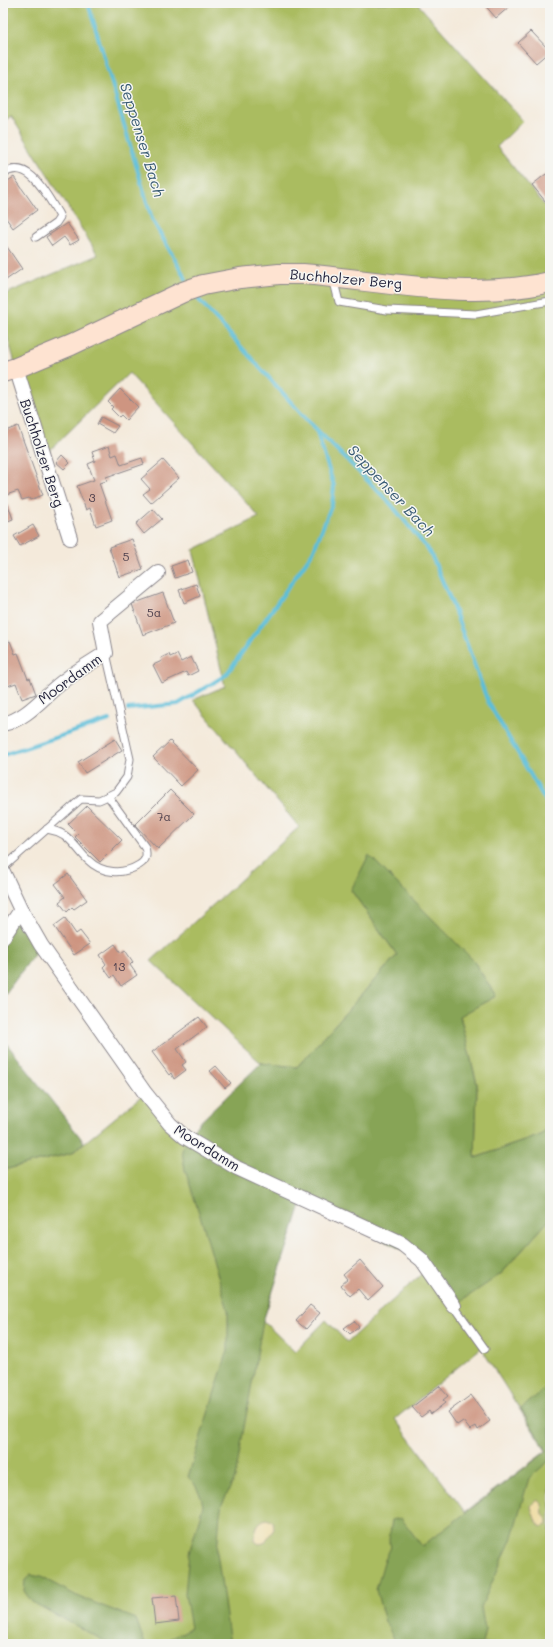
<svg xmlns="http://www.w3.org/2000/svg" width="553" height="1647" viewBox="0 0 553 1647" font-family="Mali,sans-serif">
	<rect width="100%" height="100%" fill="#f6f6f2"/>
	<filter id="ink" filterUnits="userSpaceOnUse"><feTurbulence type="fractalNoise" baseFrequency=".025" numOctaves="2"/><feDisplacementMap in="SourceGraphic" scale="8" xChannelSelector="R" yChannelSelector="G"/><feConvolveMatrix kernelMatrix="1 2 1 2 8 2 1 2 1" color-interpolation-filters="sRGB"/></filter>
	<filter id="wash" filterUnits="userSpaceOnUse"><feTurbulence type="fractalNoise" baseFrequency=".012" numOctaves="4" result="noise"/><feDisplacementMap in="SourceGraphic" scale="16" xChannelSelector="R" yChannelSelector="G"/><feGaussianBlur stdDeviation="0.9" result="paint"/><feColorMatrix in="noise" values="0 0 0 0 0 0 0 0 0 0 0 0 0 0 0 0 0 1.4 0 .05"/><feComposite in="paint" operator="in"/></filter>
	<g filter="url(#wash)">
		<rect width="100%" height="100%" fill="#f4eadb"/>
		<g fill="#aabc60" stroke="#666f4e" fill-rule="evenodd">
			<polygon points="3,3 417,3 523,121 497,147 550,212 550,1125 541,1135 475,1158 477,1084 460,1015 496,996 351,890 397,955 297,1067 261,1063 151,961 299,827 193,700 225,686 193,550 259,517 129,373 43,457 3,322 3,295 98,255 11,116 3,122"/>
			<path d="M145,1093l25,31 133,75 -40,122 32,31 31,-32 21,22 81,-74 73,6 49,-55v425h-547v-474l69,-17zM481,1348l65,103 -81,61 -70,-93z"/>
		</g>
		<g fill="#87a456" stroke="#546348">
			<polygon points="369,855 473,960 496,996 460,1016 477,1084 475,1158 541,1135 550,1125 550,1219 501,1274 454,1306 422,1260 303,1199 263,1321 235,1478 222,1504 220,1514 217,1552 230,1644 159,1644 191,1628 185,1594 189,1553 203,1506 201,1496 194,1483 188,1477 228,1350 228,1310 204,1228 185,1170 182,1151 185,1137 261,1063 297,1067 397,955 351,890"/>
			<polygon points="21,910 41,945 3,997 3,937"/>
			<polygon points="3,1039 84,1142 72,1153 3,1170"/>
			<polygon points="550,1384 550,1460 529,1478 511,1540 481,1607 485,1630 482,1644 397,1644 385,1622 376,1590 384,1562 391,1547 389,1540 392,1520 401,1518 422,1546 547,1451 521,1409"/>
			<polygon points="31,1575 41,1577 77,1596 136,1619 145,1644 110,1644 32,1602 24,1591 25,1580"/>
		</g>
		<g fill="#eeda9e" stroke="#887e6c">
			<polygon points="537,1500 542,1504 543,1514 548,1521 547,1525 541,1527 535,1519 531,1507 532,1504"/>
			<path d="M267,1519l6,3 1,7 -10,14 -5,1 -4,-3c0,-10 1,-20 12,-22z"/>
		</g>
		<g fill="none" stroke-linecap="round" stroke-linejoin="round">
			<g stroke="#5bbed9" stroke-width="4">
				<polyline points="88,3 152,219 186,279"/>
				<polyline points="195,294 199,300 307,420 390,503 430,552 451,601 488,702 550,808"/>
				<polyline points="128,709 178,704 226,675 313,552 332,504 334,486 316,429"/>
				<polyline points="3,755 109,720"/>
			</g>
		</g>
		<g id="blocks">
			<g fill="#ce9581">
				<polygon points="483,3 505,3 509,7 496,18"/>
				<polygon points="531,31 550,51 536,63 518,43"/>
				<polygon points="546,174 550,179 550,199 546,202 532,185"/>
				<polygon points="14,177 37,210 13,228 3,214 3,184"/>
				<polygon points="67,223 79,240 70,245 64,237 52,246 46,237"/>
				<polygon points="3,241 22,269 3,282"/>
				<polygon points="120,389 138,407 126,420 121,415 119,417 111,409 113,407 108,402"/>
				<polygon points="101,417 118,426 113,433 97,424"/>
				<polygon points="18,426 43,495 30,500 29,498 22,500 18,491 6,495 3,486 3,432"/>
				<polygon points="109,446 112,456 117,454 121,465 142,458 144,464 106,477 107,481 99,483 112,520 96,526 90,508 86,510 77,486 94,480 88,464 95,461 92,452"/>
				<polygon points="62,455 70,463 64,469 56,462"/>
				<polygon points="163,460 179,478 151,503 143,494 150,489 141,479"/>
				<polygon points="8,505 13,519 3,523 3,507"/>
				<polygon points="153,509 162,519 144,534 136,524"/>
				<polygon points="33,525 39,536 20,546 14,536"/>
				<polygon points="132,539 143,569 119,577 109,547"/>
				<polygon points="188,560 192,572 175,578 171,566"/>
				<polygon points="196,584 200,596 184,603 179,590"/>
				<polygon points="163,593 174,623 143,635 132,604"/>
				<polygon points="10,641 15,654 18,653 28,679 30,678 36,694 22,699 16,683 5,687 3,683 3,644"/>
				<polygon points="169,654 170,657 177,654 181,662 191,657 198,671 188,676 186,672 162,683 153,665 162,661 161,658"/>
				<polygon points="115,739 122,750 85,773 78,762"/>
				<polygon points="170,741 198,770 181,786 153,757"/>
				<polygon points="170,790 194,814 158,849 135,825"/>
				<polygon points="87,806 122,840 100,862 75,837 78,834 68,824"/>
				<polygon points="68,874 87,900 74,909 72,907 67,912 59,902 65,897 55,884"/>
				<polygon points="65,918 76,934 80,931 90,944 74,955 54,926"/>
				<polygon points="115,944 121,953 125,950 133,962 130,965 137,975 121,986 114,975 111,978 103,967 106,964 100,955"/>
				<polygon points="199,1017 207,1027 177,1049 186,1062 182,1065 186,1070 174,1079 171,1073 169,1075 152,1052"/>
				<polygon points="216,1066 231,1083 225,1088 210,1071"/>
				<polygon points="360,1260 383,1287 368,1301 358,1289 350,1296 341,1285 348,1279 344,1274"/>
				<polygon points="310,1305 320,1313 306,1329 296,1321"/>
				<polygon points="354,1321 359,1327 350,1334 344,1328"/>
				<polygon points="439,1386 448,1396 443,1400 445,1403 431,1414 429,1411 421,1417 412,1407"/>
				<polygon points="471,1395 490,1421 478,1430 476,1426 470,1430 463,1421 457,1425 448,1412"/>
				<polygon points="176,1596 179,1621 155,1624 152,1598"/>
			</g>
		</g>
	</g>
	<g filter="url(#ink)">
		<use href="#blocks" fill-opacity="0" stroke="#8b868b" stroke-width="1"/>
		<g fill="none" stroke-linecap="round" stroke-linejoin="round">
			<g stroke="#8b868b" stroke-width="9">
				<g id="service">
					<path d="M3,174c26,-18 44,22 55,39l2,4 -4,6 -20,14"/>
					<polyline points="333,278 339,302 387,310 476,314 550,301"/>
					<path d="M47,829c6,1 12,3 17,6 10,7 16,18 24,25 14,14 35,15 51,5 8,-5 8,-10 6,-18l-37,-51"/>
					<polyline points="3,868 81,799 99,800 108,796 116,792 127,777 130,759 106,653"/>
					<polyline points="454,1306 485,1349"/>
				</g>
			</g>
			<g stroke="#8b868b" stroke-width="16">
				<g id="minor">
					<polyline points="16,368 70,538"/>
					<path d="M3,724c25,-5 42,-30 62,-44 13,-10 27,-18 41,-27l-6,-32 58,-48"/>
					<polyline points="3,872 21,910 41,945 145,1093 170,1124 185,1137 237,1168 402,1244 422,1260 454,1306"/>
					<polyline points="3,937 21,910"/>
				</g>
			</g>
			<g stroke="#8b868b" stroke-width="22">
				<path id="secondary" d="M3,372l13,-4 55,-23 112,-53 20,-7 37,-7 39,-4h24c81,7 167,27 247,8"/>
			</g>
			<use href="#service" stroke="#fff" stroke-width="7"/>
			<use href="#minor" stroke="#fff" stroke-width="14"/>
			<use href="#secondary" stroke="#fee3d1" stroke-width="20"/>
		</g>
	</g>
	<g text-anchor="middle" stroke-width="3" stroke-linejoin="round" paint-order="stroke">
		<g font-size="12" fill="#4d3f4c">
			<text x="92" y="502">3</text>
			<text x="126" y="561">5</text>
			<text x="154" y="617">5a</text>
			<text x="164" y="821">7a</text>
			<text x="119" y="971">13</text>
		</g>
		<g font-size="14" fill="#22223b" stroke="#f6f6f2">
			<text transform="translate(346 279) rotate(5)" y="5">Buchholzer Berg</text>
			<text transform="translate(42 453) rotate(72)" y="5">Buchholzer Berg</text>
			<text transform="translate(70 679) rotate(-36)" y="5">Moordamm</text>
			<text transform="translate(207 1148) rotate(32)" y="5">Moordamm</text>
		</g>
		<g font-size="15" font-style="italic" fill="#365972" stroke="#f6f6f2">
			<text transform="translate(142 140) rotate(73)" y="5">Seppenser Bach</text>
			<text transform="translate(391 491) rotate(47)" y="5">Seppenser Bach</text>
		</g>
	</g>
	<rect width="553" height="1647" fill="none" stroke="#f6f6f2" stroke-width="16"/>
</svg>
